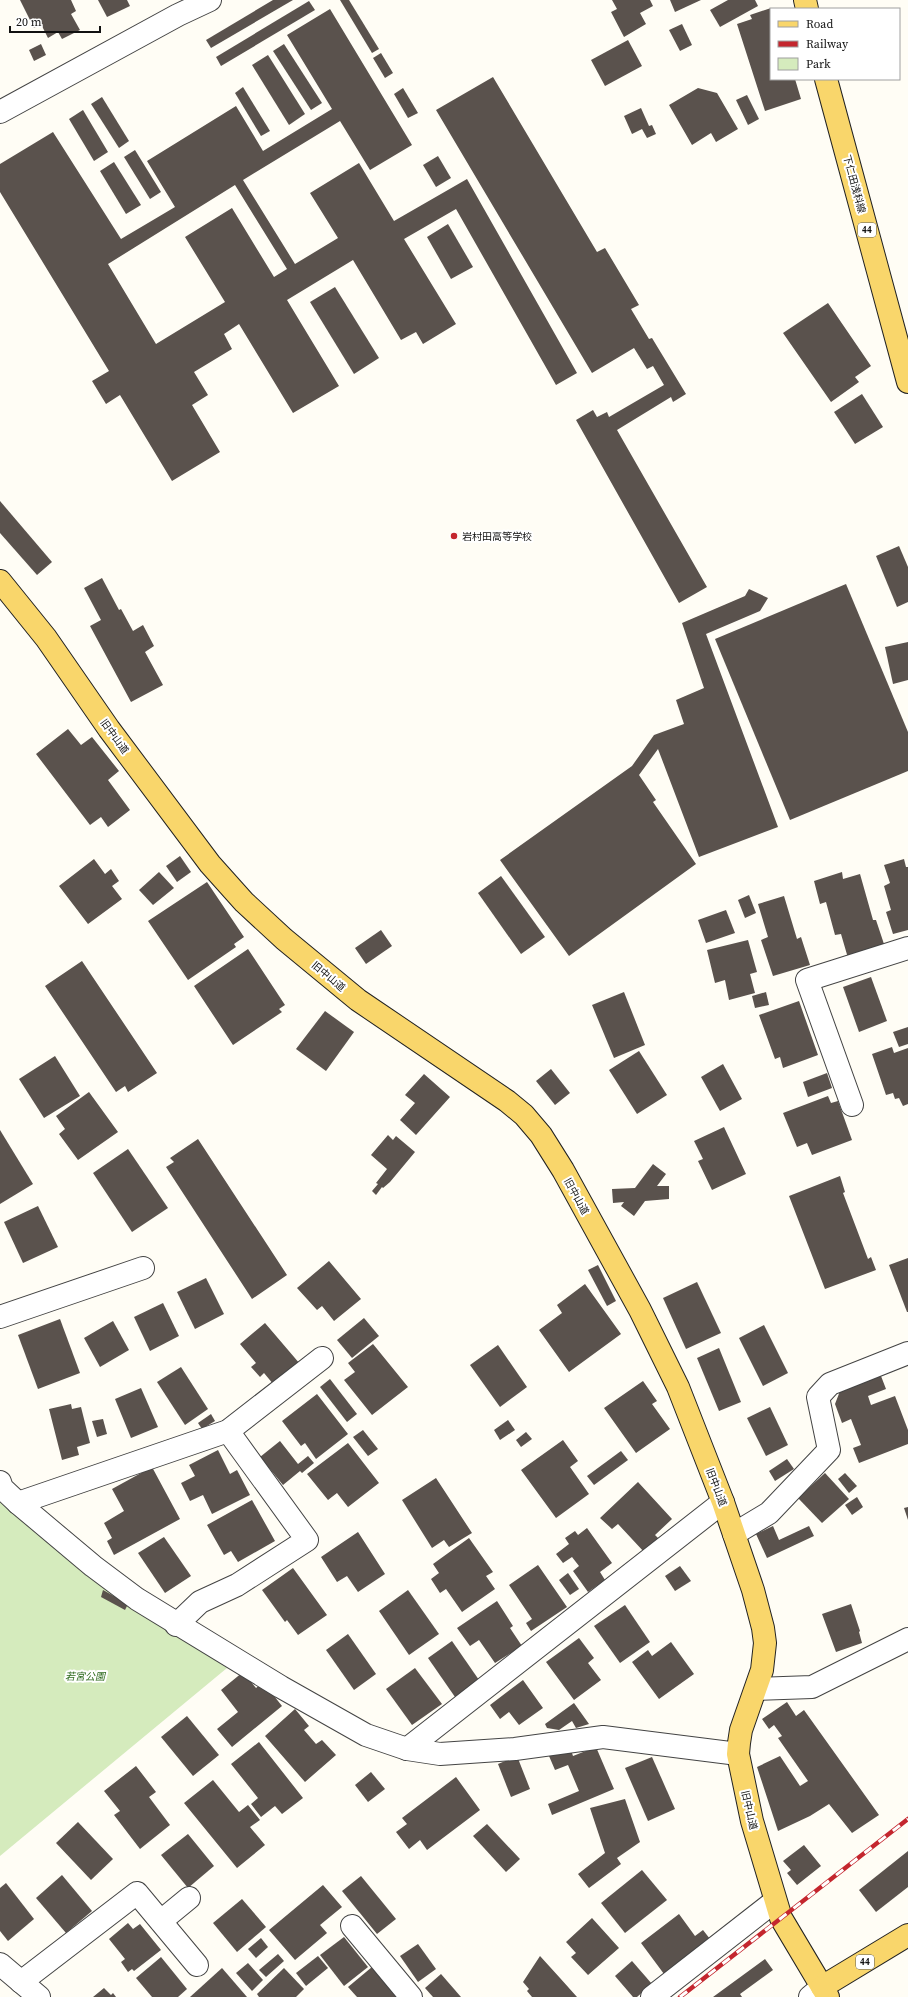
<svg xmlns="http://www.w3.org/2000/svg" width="908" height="1997" viewBox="0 0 908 1997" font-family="'Source Serif 4','Noto Sans JP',serif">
	<rect width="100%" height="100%" fill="#fffdf5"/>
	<path fill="#d5ebbd" d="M0,1502c72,61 149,114 227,166l-227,188z"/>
	<g fill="#5a524d" fill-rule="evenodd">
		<polygon points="20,0 71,0 76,11 71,14 80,30 62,39 58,32 48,38 41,24 34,28"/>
		<polygon points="98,0 127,0 130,6 107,17"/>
		<polygon points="273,0 293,0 211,48 206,40"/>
		<polygon points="340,0 349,0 379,49 372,53"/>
		<polygon points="612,0 650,0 653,6 640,13 646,24 624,37 611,12 617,9"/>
		<polygon points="670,0 701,0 675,12"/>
		<polygon points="728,0 755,0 758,6 720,27 710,10"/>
		<polygon points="309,1 315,10 221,66 216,57"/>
		<polygon points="771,8 771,79 795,79 801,99 765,111 737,24 752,19 750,15"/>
		<path d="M330,9l82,136 -42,25 -30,-49 -97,59 52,84 43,-26 -28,-45 49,-30 35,58 73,-42 110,194 -21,12 -100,-176 -52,30 52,85 -33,20 -7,-12 -15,8 -48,-80 -66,40 52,86 -46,27 -54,-89 -15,10 8,15 -38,23 14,23 -16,10 28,47 -48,29 -52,-86 -14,9 -14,-23 17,-10 -109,-179v-28l53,-32 68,107 54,-32 -28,-46 89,-55 27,45 69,-42 -45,-74zM235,185l52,84 -13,8 -42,-69 -47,29 40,65 -69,42 -48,-80z"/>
		<polygon points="682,24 692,45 680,51 669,30"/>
		<polygon points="628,40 642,66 605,86 591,60"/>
		<polygon points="41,44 46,55 34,61 29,50"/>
		<polygon points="284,44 322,103 311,110 273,51"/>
		<polygon points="381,53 393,73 385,78 373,58"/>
		<polygon points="268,55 305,114 289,125 252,65"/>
		<polygon points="493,77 597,252 605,248 639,305 631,309 649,339 652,338 686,394 673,402 671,397 617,430 707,587 679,603 576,420 593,410 597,417 607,412 609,417 664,385 653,366 647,369 634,348 592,373 436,110"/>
		<polygon points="243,87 270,131 261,136 235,93"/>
		<polygon points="403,88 418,113 408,118 394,94"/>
		<polygon points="698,88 717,93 738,129 716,142 711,133 692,145 669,105"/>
		<polygon points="747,95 759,119 748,125 736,100"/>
		<polygon points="102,97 129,141 119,148 91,104"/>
		<polygon points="641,108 649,126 652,125 656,134 647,138 642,129 632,134 624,116"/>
		<polygon points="83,110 108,152 94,161 69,119"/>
		<polygon points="135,150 161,192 150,199 124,157"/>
		<polygon points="438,156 451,178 436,187 423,165"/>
		<polygon points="114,162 141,205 126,214 100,171"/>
		<polygon points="448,224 473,267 451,279 427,237"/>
		<polygon points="335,287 379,358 354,374 310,302"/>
		<polygon points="828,303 871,366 855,377 859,382 831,402 783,333"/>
		<polygon points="862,394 883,427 855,444 834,412"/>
		<polygon points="0,501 52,562 37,575 0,533"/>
		<polygon points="899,546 908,567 908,602 897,607 876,556"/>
		<polygon points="102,578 119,610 121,609 133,631 143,625 154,646 145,652 163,685 131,702 90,626 101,620 84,588"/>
		<polygon points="846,584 908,732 908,771 790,820 715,639"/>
		<polygon points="749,589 768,598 760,611 706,634 778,827 699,857 658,749 639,775 656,800 653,802 696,864 569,956 500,860 632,766 654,735 684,724 676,700 704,688 682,623 745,596"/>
		<polygon points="908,642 908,680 893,684 885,647"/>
		<polygon points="68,729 81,745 92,737 119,771 108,780 130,810 108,827 101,817 90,825 36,754"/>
		<polygon points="180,856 191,872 177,882 166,866"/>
		<polygon points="94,859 105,874 111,869 119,881 112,886 122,899 88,924 59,886"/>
		<polygon points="904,859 906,867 908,867 908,930 893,934 886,912 891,910 884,886 890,883 884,865"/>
		<polygon points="159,872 174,888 153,905 139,890"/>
		<polygon points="842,872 843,879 860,874 873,920 876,920 885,947 848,958 841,934 835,935 826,902 820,904 814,881"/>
		<polygon points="501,876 545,937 521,954 478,893"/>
		<polygon points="207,882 244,937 234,944 236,947 188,980 148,921"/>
		<polygon points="749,895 756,913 745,918 738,900"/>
		<polygon points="784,896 797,939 801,937 810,965 773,976 761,940 768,937 758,904"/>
		<polygon points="726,910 735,933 706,943 698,920"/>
		<polygon points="381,930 392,946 366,964 355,948"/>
		<polygon points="748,940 757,972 750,974 755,993 729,1000 725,980 715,983 707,950"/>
		<polygon points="248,949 285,1005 279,1009 282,1012 233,1045 194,986"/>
		<polygon points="82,961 157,1073 128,1092 125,1086 116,1092 45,986"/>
		<polygon points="871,977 887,1021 859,1032 843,987"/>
		<polygon points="624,992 645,1045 614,1058 592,1005"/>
		<polygon points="766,992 769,1005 755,1008 752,996"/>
		<polygon points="799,1001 818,1055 783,1068 780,1057 775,1059 759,1015"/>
		<polygon points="325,1011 354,1032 326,1071 296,1049"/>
		<polygon points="908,1027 908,1044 899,1047 893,1032"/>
		<polygon points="892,1047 894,1053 908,1048 908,1104 903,1106 899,1098 895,1099 893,1093 886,1095 872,1054"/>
		<polygon points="639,1051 667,1095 637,1114 609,1070"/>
		<polygon points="55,1056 80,1096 44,1118 19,1079"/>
		<polygon points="723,1064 742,1099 720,1111 701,1077"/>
		<polygon points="551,1069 570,1093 555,1105 536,1081"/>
		<polygon points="827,1073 832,1088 808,1097 803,1082"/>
		<polygon points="424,1074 450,1097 416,1135 400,1120 415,1103 405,1095"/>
		<polygon points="89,1092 118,1132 78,1160 59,1134 65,1129 56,1116"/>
		<polygon points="828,1096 831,1103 838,1101 852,1140 812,1155 807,1143 797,1147 783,1113"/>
		<polygon points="724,1127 746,1174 712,1190 698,1161 703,1159 694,1141"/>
		<polygon points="0,1130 33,1184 0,1204"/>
		<polygon points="388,1135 393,1140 396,1136 415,1152 390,1182 383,1188 382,1187 376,1195 372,1191 378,1184 376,1183 387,1169 371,1155"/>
		<polygon points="198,1139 287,1275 252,1299 166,1167 174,1162 170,1158"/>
		<polygon points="128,1149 168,1208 132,1232 93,1173"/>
		<polygon points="653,1164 666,1174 657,1186 669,1186 669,1199 645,1201 634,1216 621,1206 624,1202 613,1203 612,1189 635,1188"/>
		<polygon points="840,1176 845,1192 843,1193 868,1259 871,1257 876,1270 825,1289 789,1196"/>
		<polygon points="38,1206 58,1247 23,1263 4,1222"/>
		<polygon points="908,1258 908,1312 907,1312 889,1265"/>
		<polygon points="329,1261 361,1299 334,1321 322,1306 317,1310 297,1288"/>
		<polygon points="598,1265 616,1301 607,1306 588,1270"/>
		<polygon points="206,1278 224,1314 195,1329 177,1292"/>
		<polygon points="697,1282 721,1333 686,1349 663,1298"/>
		<polygon points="585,1284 621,1334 569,1372 539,1330 562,1313 557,1305"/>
		<polygon points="163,1303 179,1336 150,1351 134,1317"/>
		<polygon points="364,1318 379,1336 352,1358 337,1340"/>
		<polygon points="60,1319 80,1373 38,1389 18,1335"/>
		<polygon points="113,1321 129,1350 100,1367 84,1338"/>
		<polygon points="265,1323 300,1364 274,1385 264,1373 260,1377 251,1367 256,1363 240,1344"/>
		<polygon points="764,1325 788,1373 763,1386 739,1338"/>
		<polygon points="373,1344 408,1387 372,1415 344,1380 355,1372 348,1363"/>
		<polygon points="498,1345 527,1387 500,1407 470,1365"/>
		<polygon points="719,1348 741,1402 719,1411 697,1358"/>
		<polygon points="181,1367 208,1409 185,1425 157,1382"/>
		<polygon points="881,1376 886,1389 868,1396 871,1405 895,1396 908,1430 908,1444 859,1463 853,1448 861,1445 851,1419 842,1423 835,1404 840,1391"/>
		<polygon points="330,1379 357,1414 347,1422 320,1387"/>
		<polygon points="643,1381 657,1401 652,1404 670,1429 636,1453 604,1408"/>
		<polygon points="141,1388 158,1427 131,1438 115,1399"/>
		<polygon points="317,1394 348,1434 316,1459 305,1443 301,1446 282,1421"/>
		<polygon points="71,1404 72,1409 81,1407 90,1443 77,1447 79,1455 62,1460 49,1409"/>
		<polygon points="770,1407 788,1445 766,1456 747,1418"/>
		<polygon points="211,1414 215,1421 202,1429 198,1423"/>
		<polygon points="103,1419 107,1434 97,1437 92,1421"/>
		<polygon points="508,1420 515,1430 500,1440 494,1430"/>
		<polygon points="363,1430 378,1449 368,1456 353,1437"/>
		<polygon points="526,1432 532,1439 521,1447 516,1440"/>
		<polygon points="563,1440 578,1461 570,1467 589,1494 556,1518 521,1470"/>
		<polygon points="280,1441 298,1464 308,1456 314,1463 302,1473 300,1471 283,1485 260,1457"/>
		<polygon points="348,1443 379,1483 348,1507 337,1493 328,1500 307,1474"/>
		<polygon points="218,1450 230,1474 237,1470 250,1495 212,1514 203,1495 190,1501 181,1483 195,1476 189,1465"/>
		<polygon points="621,1451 628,1460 594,1485 587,1476"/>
		<polygon points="787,1459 794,1469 775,1481 769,1471"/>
		<polygon points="152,1467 180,1519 114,1555 107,1541 112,1538 104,1523 124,1511 112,1489"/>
		<polygon points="825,1473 849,1499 822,1523 798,1498"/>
		<polygon points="845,1473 857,1486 849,1493 838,1479"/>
		<polygon points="436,1478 472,1533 449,1547 444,1540 432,1548 402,1500"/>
		<polygon points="638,1482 672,1519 655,1535 659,1539 645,1553 618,1524 612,1529 600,1518"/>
		<polygon points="857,1497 863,1507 852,1515 845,1505"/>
		<polygon points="252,1500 275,1541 238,1562 231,1551 224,1555 207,1525"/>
		<polygon points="908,1507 908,1520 904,1508"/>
		<polygon points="773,1526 779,1540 809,1526 814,1536 767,1558 756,1534"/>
		<polygon points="587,1528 612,1563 600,1572 605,1580 588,1592 573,1571 579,1566 572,1557 563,1563 556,1554 569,1544 565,1538 575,1531 578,1535"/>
		<polygon points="358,1532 385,1574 358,1592 347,1576 337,1582 321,1557"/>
		<polygon points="164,1537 191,1576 165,1593 138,1553"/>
		<polygon points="469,1538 493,1572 486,1576 495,1589 462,1612 446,1589 440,1593 431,1579 439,1573 433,1564"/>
		<polygon points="538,1565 567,1607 531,1631 526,1623 532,1619 509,1585"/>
		<polygon points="680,1566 691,1581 675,1591 665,1576"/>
		<polygon points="293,1568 327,1615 298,1635 287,1620 285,1622 262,1590"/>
		<polygon points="568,1573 579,1589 570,1595 559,1580"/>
		<polygon points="103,1590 128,1604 125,1610 101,1597"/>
		<polygon points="408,1590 439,1634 409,1655 379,1611"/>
		<polygon points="497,1601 513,1626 510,1628 522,1646 495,1663 479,1640 470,1646 457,1628"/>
		<polygon points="851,1604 860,1631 859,1632 862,1643 836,1652 822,1614"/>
		<polygon points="625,1605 650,1642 620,1663 594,1626"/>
		<polygon points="348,1634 376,1674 354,1690 326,1650"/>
		<polygon points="579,1638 594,1658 588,1663 601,1680 574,1700 546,1662"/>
		<polygon points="452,1641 479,1680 455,1697 428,1658"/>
		<polygon points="671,1642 694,1674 659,1699 632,1662 648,1650 652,1656"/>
		<polygon points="415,1668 442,1704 412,1725 386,1689"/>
		<polygon points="243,1672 256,1688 263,1682 282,1706 232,1747 217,1729 238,1712 221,1690"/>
		<polygon points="523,1680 543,1708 519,1725 509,1712 500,1719 490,1705"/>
		<polygon points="787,1702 796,1716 804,1710 879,1815 852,1833 829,1804 810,1816 778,1831 757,1767 780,1756 800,1786 808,1781 778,1738 782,1736 774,1725 769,1729 762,1719"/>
		<polygon points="574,1703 589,1724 576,1728 572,1721 559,1730 547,1728 545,1724"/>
		<polygon points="295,1709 309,1726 304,1730 316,1744 322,1740 336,1755 305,1782 265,1736"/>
		<polygon points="187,1716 219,1755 193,1776 161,1737"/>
		<polygon points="259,1742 303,1798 282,1814 275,1806 261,1817 251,1804 258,1798 231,1764"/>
		<polygon points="570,1747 573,1756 596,1747 614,1789 552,1815 548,1804 579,1791 568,1765 555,1770 549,1756"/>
		<polygon points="517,1756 530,1789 511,1797 498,1764"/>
		<polygon points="652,1757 675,1809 648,1821 625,1768"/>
		<polygon points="136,1766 156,1792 149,1797 170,1825 140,1849 114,1815 120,1811 104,1791"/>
		<polygon points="371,1772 385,1789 368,1802 355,1785"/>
		<polygon points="456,1777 480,1810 427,1850 420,1840 409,1849 396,1832 407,1824 402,1818"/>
		<polygon points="213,1780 239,1812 248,1805 260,1820 250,1827 265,1845 237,1868 184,1803"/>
		<polygon points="625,1799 640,1842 617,1858 621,1864 589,1888 578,1874 605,1853 590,1808"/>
		<polygon points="78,1822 113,1859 91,1880 56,1843"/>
		<polygon points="487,1824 520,1859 506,1872 473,1836"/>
		<polygon points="188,1834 214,1866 188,1888 161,1855"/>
		<polygon points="804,1845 821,1866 797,1885 787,1873 791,1870 783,1861"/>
		<polygon points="908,1851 908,1887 876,1912 859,1890"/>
		<polygon points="642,1870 667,1900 625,1933 601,1903"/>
		<polygon points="62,1875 92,1911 66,1933 36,1898"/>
		<polygon points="361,1876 396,1919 377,1934 342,1891"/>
		<polygon points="6,1883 34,1919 8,1941 0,1931 0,1888"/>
		<polygon points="323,1885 342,1907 320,1925 327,1933 295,1960 269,1930"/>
		<polygon points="242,1899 266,1927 237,1952 213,1923"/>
		<polygon points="679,1914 695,1936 703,1930 710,1939 664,1974 641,1943"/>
		<polygon points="592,1918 619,1948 588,1975 571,1957 576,1953 566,1942"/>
		<polygon points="128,1923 133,1929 140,1924 161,1950 134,1971 132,1969 128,1972 121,1962 125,1959 109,1939"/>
		<polygon points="344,1937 368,1967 344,1986 320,1955"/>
		<polygon points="261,1938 268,1947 256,1958 248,1949"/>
		<polygon points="418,1944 436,1969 418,1982 400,1956"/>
		<polygon points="278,1954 284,1961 266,1977 259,1970"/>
		<polygon points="318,1956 328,1968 306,1986 296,1973"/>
		<polygon points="540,1956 560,1978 577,1997 532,1997 527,1991 529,1989 523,1982"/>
		<polygon points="161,1957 187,1989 178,1997 152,1997 136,1978"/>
		<polygon points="765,1959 773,1970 740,1994 742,1997 713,1997"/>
		<polygon points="632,1961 652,1984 637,1997 633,1997 615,1976"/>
		<polygon points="248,1963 263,1980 252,1991 236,1973"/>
		<polygon points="372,1967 397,1997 357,1997 348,1987"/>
		<polygon points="222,1968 247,1997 190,1997"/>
		<polygon points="284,1968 304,1989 296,1997 259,1997 257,1994"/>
		<polygon points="441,1974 461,1997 433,1997 425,1988"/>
		<polygon points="104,1988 111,1995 113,1993 116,1997 93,1997"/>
	</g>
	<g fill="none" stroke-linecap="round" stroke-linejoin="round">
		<g stroke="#444" stroke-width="24">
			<g id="minor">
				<polyline points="0,112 178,15 210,0"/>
				<polyline points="852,1105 807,980 908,948"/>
				<polyline points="0,1317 143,1268"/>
				<polyline points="0,1482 2,1488 18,1503 93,1566 137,1599 281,1687 366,1735 407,1749 440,1754 515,1749 603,1737 738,1754"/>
				<polyline points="18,1503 228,1431 322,1358"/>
				<polyline points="734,1534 769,1513 829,1450 818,1397 830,1384 908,1353"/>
				<polyline points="176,1625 200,1602 237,1585 307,1540 228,1431"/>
				<polyline points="757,1689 812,1687 908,1639"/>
				<polyline points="407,1749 723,1502"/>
				<polyline points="161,1921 189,1898"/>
				<polyline points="352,1926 411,1997"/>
				<polyline points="0,1964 39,1997"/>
				<polyline points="21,1982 137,1893 197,1965"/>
				<polyline points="652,1997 775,1901"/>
				<polyline points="810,1997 822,1987"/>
			</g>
		</g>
		<g stroke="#222" stroke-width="24">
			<g id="major">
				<polyline points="805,0 807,9"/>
				<polyline points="826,79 908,382"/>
				<polyline points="0,581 46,638 109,729 210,864 244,902 284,939 358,1000 507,1101 524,1115 541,1135 563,1170 640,1310 678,1387 723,1502 753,1590 763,1628 765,1643 762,1670 741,1730 739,1743 738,1754 752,1821 781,1918 828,1997"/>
				<polyline points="822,1987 908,1935"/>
			</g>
		</g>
		<use href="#minor" stroke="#fff" stroke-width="22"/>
		<use href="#major" stroke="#f9d66b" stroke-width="22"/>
		<g stroke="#c4262e" stroke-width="4.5">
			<polyline id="rail" points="680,1997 908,1819"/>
		</g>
		<use href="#rail" stroke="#fff" stroke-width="3" stroke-dasharray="9" stroke-linecap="butt"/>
	</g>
	<circle fill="#c4262e" stroke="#fff" stroke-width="1.5" cx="454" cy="536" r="4"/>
	<g text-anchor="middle" stroke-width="4" stroke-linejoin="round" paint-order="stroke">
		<g fill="#fff" stroke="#585858" stroke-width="1">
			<rect x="858" y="223" width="18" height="14" rx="3"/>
			<rect x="856" y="1955" width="18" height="14" rx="3"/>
		</g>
		<g font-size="9" font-weight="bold" fill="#111">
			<text x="867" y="233">44</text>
			<text x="865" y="1965">44</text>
		</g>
		<g font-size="10" fill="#111" stroke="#fff">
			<text transform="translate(855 184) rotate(75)" y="4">下仁田浅科線</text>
			<text transform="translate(115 736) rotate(54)" y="4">旧中山道</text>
			<text transform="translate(329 976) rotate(40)" y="4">旧中山道</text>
			<text transform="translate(577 1196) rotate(61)" y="4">旧中山道</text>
			<text transform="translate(717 1487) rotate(69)" y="4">旧中山道</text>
			<text transform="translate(750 1810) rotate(77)" y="4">旧中山道</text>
		</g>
		<g font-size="10" fill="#111" stroke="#fff" text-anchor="start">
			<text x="462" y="540">岩村田高等学校</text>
		</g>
		<g font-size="10" font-style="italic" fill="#2f6b1f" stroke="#fff">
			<text x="85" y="1680">若宮公園</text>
		</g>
	</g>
	<rect x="770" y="8" width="130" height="72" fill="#ffffff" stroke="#a0a0a0"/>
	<rect x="778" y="21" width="20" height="6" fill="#f9d66b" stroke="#a0a0a0"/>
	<text x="806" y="28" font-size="12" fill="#111111">Road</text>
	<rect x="778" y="41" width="20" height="6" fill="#c4262e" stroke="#a0a0a0"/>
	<text x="806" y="48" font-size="12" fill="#111111">Railway</text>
	<rect x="778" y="58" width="20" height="12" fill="#d5ebbd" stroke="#a0a0a0"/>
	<text x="806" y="68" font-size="12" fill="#111111">Park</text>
	<path d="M10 26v6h90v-6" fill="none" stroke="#111111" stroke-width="2"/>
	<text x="16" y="26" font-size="12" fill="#111111" stroke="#ffffff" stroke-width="3" paint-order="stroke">20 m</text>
</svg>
